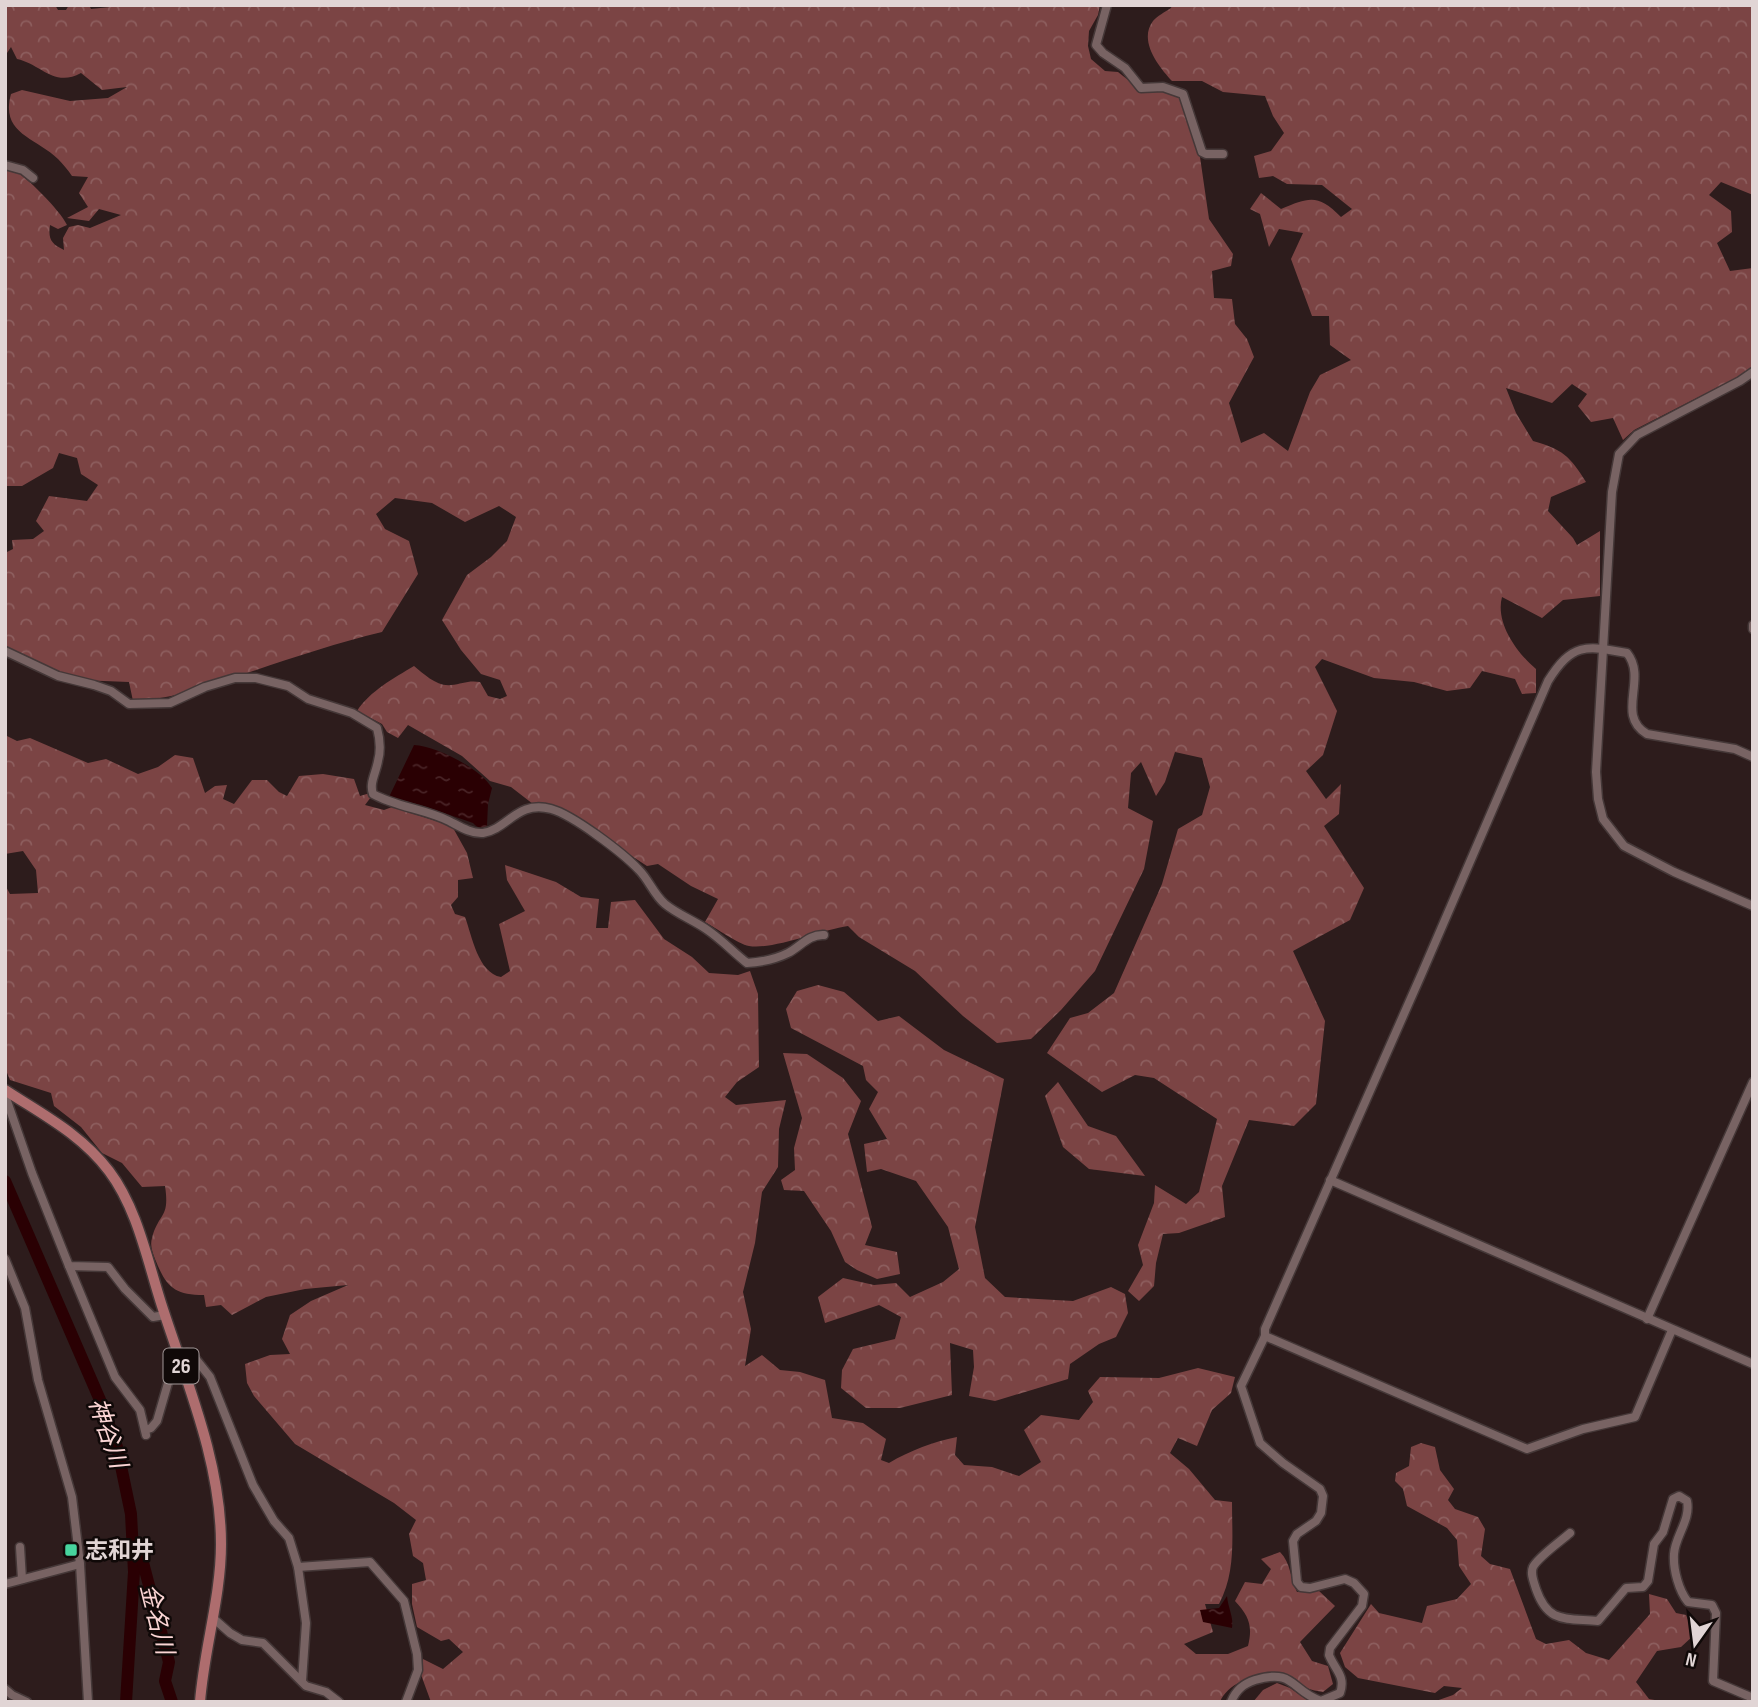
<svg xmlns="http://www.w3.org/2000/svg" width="1758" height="1707" viewBox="0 0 1758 1707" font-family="'Sofia Sans Condensed','Noto Sans JP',sans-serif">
	<defs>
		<pattern id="forest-crowns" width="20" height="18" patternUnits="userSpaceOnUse" patternTransform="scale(1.75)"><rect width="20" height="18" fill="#7b4444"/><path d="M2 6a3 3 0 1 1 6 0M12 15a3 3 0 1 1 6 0" fill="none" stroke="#8d5e5e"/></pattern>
		<pattern id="water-ripples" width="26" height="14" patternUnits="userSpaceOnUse" patternTransform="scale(1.75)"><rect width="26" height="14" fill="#2a0003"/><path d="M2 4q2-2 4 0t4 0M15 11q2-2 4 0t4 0" fill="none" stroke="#492427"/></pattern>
	</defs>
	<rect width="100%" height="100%" fill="#2d1c1c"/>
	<g fill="url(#forest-crowns)">
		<path d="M5,5h50l3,5h8l3,-5h20l2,4 19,-2v-2h990l-2,10 -9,16 -1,15 3,13 14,12 13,1 24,19 21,-1 19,8 18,59 9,62 24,35 -2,12 -19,5 2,27 18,1 3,25 12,15 7,18 -25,46 12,40 23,-10 24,18 22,-59 10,-17 31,-15 -21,-15 -1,-29h-17l-21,-57 12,-26 -24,-4 -10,18 -9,-33 -10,-5 11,-16 20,16c29,-12 37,-15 60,8l11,-8 -30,-24 -35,-1 -14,-8 -14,2 -5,-22 17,-5 13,-18 -11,-17 -8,-20 -42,-4 -21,-11h-30c-13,-14 -34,-40 -19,-60 4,-5 12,-9 18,-13l1,-3h581v190l-32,-13 -12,13 22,16 1,21 -15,11 13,28 23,-3v99l-15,10 -104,53 -11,10 -10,-22 -22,4 -13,-16 9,-12 -15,-10 -20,19 -46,-15 10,25 17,28c29,8 37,15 53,41l-35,15 -3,14 25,27 4,7 23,-14v65l-37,4 -21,18 -40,-21c-7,26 15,56 34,72v24l-14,1 -7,-15 -33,-8 -12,17 -23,3 -33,-9 -40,-4 -52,-19 -7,8 22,44 -14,44 -17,16 20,28 15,-15 -2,30 -15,12 40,62 -14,32 -57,31 32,70 -9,83 -22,22 -45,-6 -27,66 3,31 -46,16 -16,1 -7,29 -2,23 -15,15 -11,-10 15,-26 -5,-20 16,-42 1,-18 31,19 13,-12 18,-73 -63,-41 -19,-3 -33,17 -55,-39 23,-35 18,-5 26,-20 48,-109 16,-55 24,-14 8,-28 -8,-29 -27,-6 -10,30 -9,14 -15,-34 -10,11 -3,35 25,13 -9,48 -49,102 -34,39 -30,29 -34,4 -34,-27 -48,-45 -56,-34 -11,-11c-27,4 -75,24 -99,20 -11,-2 -33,-18 -44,-24l13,-23 -27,-13 -33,-22 -11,2 -69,-45 -45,-17 -22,-17 -21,-6 -28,-25 -54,-31 -10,13 -11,-6 -5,-8 -25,-13c13,-20 37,-33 57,-45 10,8 23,21 37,19 11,-1 17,-5 29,-3l8,14 12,3 7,-3 -7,-16 -19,-6 -20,-24 -19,-30 25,-45 24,-18 16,-16 9,-24 -17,-11 -34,16 -33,-19 -37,-5 -19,16 9,15 24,12 9,33 -36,58c-46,11 -90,26 -135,41 -40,13 -72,26 -114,28l-4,-19 -50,-2 -26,-9 -48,-24v-94l8,-4 -1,-9 21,-1 11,-8 -8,-10 13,-25 38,5 11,-16 -17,-11 -4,-16 -18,-5 -6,15 -31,18h-17v-314l6,-4c15,8 49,42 56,57l-9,4 -8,-4c-2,14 1,19 14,25l-1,-12 6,-11 9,-2 12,3 31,-13 -22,-6 -10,12 -22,-3 21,-11 -9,-14 9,-16 -16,-1c-4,-6 -9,-12 -14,-17 -23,-22 -58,-25 -47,-65l11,-4 48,11 38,-3 19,-11 -25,3 -21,-17c-27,15 -40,-9 -64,-14l-6,-12 -6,9z"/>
		<path d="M5,735l12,6 13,-3 58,25 18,-4 32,15 20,-7 17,-12 18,3 12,35 10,-7 12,-1 -4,14 11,5 18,-24h15l12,12 8,4 12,-20 24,-2 31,5 6,17 10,-3 1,4 -6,8 19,5 8,-3 60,19 15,27 6,25 -15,2v17l-7,8 4,9 10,3c7,19 13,56 36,60l9,-6 -11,-47 26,-13 -18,-31 -2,-15 51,17 25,15 18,2 -3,29h12l3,-26 24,-2 29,39 28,18 17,16 29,2 12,-4 8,23 1,73 -22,15 -12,15 11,8 50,-5 -7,29 -1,38 -16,25 -7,51 -12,49 8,37 -6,37 17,-11 18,15 20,2 25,8 7,38 31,5 23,16 -5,21 8,3c22,-13 44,-21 68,-26l-2,18 9,10 28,2 27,9 22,-14 -17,-32 17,-15 38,5 14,-18 -5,-11 12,-14 59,1 39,-10 37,9 -4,16 -19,17 -15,36 -19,-8 -8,15 19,16 26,31 17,2c0,36 4,70 -13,102h-14l8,28 -29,12 12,10h32l20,-8c5,-20 1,-30 -13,-45l10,-19 17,2 9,-15 -10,-10 19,-7c11,11 10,26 17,40l21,-2 17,16 -35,36 12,19 16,5 5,18 -10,8c-5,-1 -12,-2 -17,-4 -6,-3 -11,-10 -18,-12 -21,-8 -59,4 -68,26h-789l-11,-30 3,-13 20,10 20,-17 -14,-13 -8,2 -24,-14 -5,-23v-20l14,-4 -3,-17 -10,-7 -4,-22 7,-14 -22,-17 -99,-59 -41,-48 -7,-13 -2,-19 25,-9 20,-1 -8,-15 8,-24 21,-14 37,-16 -43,4 -39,8 -34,18 -11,-10 -15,2 -2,-12c-31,0 -38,-9 -49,-36 -3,-7 -5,-14 -3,-21 7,-26 18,-19 13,-52l-23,1 -20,-24 -20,-10 -21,-26 -27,-21 -3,-13 -41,-13 -5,-12v-183l5,9 28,-1 -2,-23 -13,-19 -18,3z"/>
		<polygon points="818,985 844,992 878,1021 899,1016 944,1050 1004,1079 975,1227 985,1278 1005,1297 1073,1301 1111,1287 1125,1294 1128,1313 1116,1337 1099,1344 1070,1364 1068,1379 995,1401 969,1396 974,1367 973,1350 950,1343 952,1395 900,1408 866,1408 841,1388 842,1370 853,1349 895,1339 901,1317 879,1305 825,1323 818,1297 843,1278 874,1285 896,1283 910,1297 943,1282 959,1269 948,1227 916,1181 881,1169 867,1172 864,1144 887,1139 869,1109 878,1092 866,1080 863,1066 791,1028 786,1009 797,991"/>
		<polygon points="783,1053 807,1054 843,1078 861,1101 848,1134 872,1227 865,1245 897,1252 900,1274 877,1279 857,1270 845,1262 831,1231 804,1191 784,1190 781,1180 795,1170 794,1148 802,1118"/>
		<polygon points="1058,1082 1088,1126 1116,1136 1145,1176 1089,1169 1063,1147 1045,1096"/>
		<polygon points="1421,1443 1435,1447 1440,1470 1454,1489 1448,1500 1455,1509 1478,1517 1485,1529 1481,1556 1490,1564 1510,1569 1536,1639 1546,1644 1569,1640 1586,1653 1609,1660 1650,1614 1649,1594 1667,1599 1676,1613 1686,1615 1694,1635 1681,1647 1657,1651 1636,1682 1649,1699 1666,1702 1433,1702 1453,1695 1462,1688 1444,1686 1435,1693 1358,1678 1345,1667 1340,1653 1371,1604 1379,1613 1422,1623 1427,1606 1457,1599 1471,1584 1459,1566 1457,1540 1447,1528 1407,1506 1403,1489 1395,1481 1396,1473 1409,1466 1411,1447"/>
		<polygon points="1277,1683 1290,1688 1310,1702 1253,1702 1263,1690"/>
	</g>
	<g fill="url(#water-ripples)">
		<path d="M414,745c22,1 66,23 78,43l-4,16 -1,22c-5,3 -10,2 -14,-3l-52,-18 -32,-8z"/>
		<path d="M1227,1596c1,12 7,21 5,32l-29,-6 -3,-12 19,-2z"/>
	</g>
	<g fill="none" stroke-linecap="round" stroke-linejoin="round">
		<g stroke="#2a0003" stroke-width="12">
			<polyline points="5,1181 100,1400 117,1447 131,1514 134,1572 126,1702"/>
			<polyline points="135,1544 140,1551 169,1662 165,1681 172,1702"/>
		</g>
		<g stroke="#453838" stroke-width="11">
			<g id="minor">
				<polyline points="1107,5 1096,45 1103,53 1125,68 1141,88 1163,87 1183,94 1202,152 1206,154 1223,154"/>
				<polyline points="5,165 23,170 33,178"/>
				<polyline points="1753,372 1740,381 1637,435 1619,454 1612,492 1596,772 1598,799 1603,819 1624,846 1674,872 1753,906"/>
				<polyline points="1753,625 1753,629"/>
				<path d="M5,651l53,25 36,9 17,6 18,13 41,-1 35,-16 30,-9h21l32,8 20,13 44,14 25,15c3,11 4,22 1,33 -2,12 -9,22 -5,33 23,13 52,15 76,27 10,5 22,13 34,12 25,-4 34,-33 68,-24 22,6 72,44 88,61 10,10 15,25 26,34 12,10 28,16 41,25 15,10 27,23 41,34 15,-1 27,-3 41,-10 12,-6 21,-19 36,-18"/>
				<polyline points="9,1092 6,1098 32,1173 69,1266 108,1267 125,1289 153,1317 165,1315"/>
				<polyline points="1330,1180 1753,1364"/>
				<polyline points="5,1259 25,1308 38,1380 72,1497 80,1564 88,1702"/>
				<polyline points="69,1266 115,1377 140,1410 146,1435"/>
				<polyline points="1647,1319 1753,1082"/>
				<polyline points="1265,1336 1527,1449 1583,1429 1635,1417 1672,1330"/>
				<polyline points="145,1430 151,1428 157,1421 175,1359 178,1355 187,1353 195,1358 210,1377 253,1485 274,1521 289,1538 298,1567 306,1623 302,1681"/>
				<path d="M1570,1533c-9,8 -32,24 -37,34 -3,7 1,15 3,22 12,35 30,29 62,32l28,-33 17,-1 5,-6 6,-37 9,-12 10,-33 6,-3 8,5c4,19 -12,35 -13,53 -1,16 5,37 14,48l24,3 4,8 -3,68 40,17"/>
				<polyline points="20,1547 22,1579"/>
				<polyline points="298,1567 370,1562 404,1601 417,1654 418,1670 406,1702"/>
				<polyline points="5,1584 80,1564"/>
				<polyline points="213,1618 230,1633 242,1640 263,1643 306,1686 326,1692 339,1702"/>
				<polyline points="5,1689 12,1695 27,1702"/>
				<path d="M1231,1702c5,-12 12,-18 24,-22 40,-12 36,11 66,21l19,-8c6,-17 -5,-23 -11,-38l1,-7 32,-42 2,-12 -10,-11 -9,-4 -35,9 -9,-1 -4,-5 -4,-41 4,-7 19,-13 5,-8 2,-17 -3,-7 -37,-26 -23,-20 -19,-57 24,-50v-7l157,-356 126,-292c24,-38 37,-36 79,-28 21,26 -12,62 20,81l88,15 18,8"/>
			</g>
		</g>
		<g stroke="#453838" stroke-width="13">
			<path id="major" d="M5,1090c38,25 76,44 104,81 28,37 38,88 52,132 25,78 60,158 60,241 0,53 -17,105 -21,158"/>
		</g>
		<use href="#minor" stroke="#786363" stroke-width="8"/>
		<use href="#major" stroke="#ae6d6e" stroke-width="10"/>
	</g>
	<rect fill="#47d49e" stroke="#100908" stroke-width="2.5" x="64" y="1543" width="14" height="14" rx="3.5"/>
	<g text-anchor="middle" stroke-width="5" stroke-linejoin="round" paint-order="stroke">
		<rect fill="#100908" stroke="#a29898" stroke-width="2" x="163.5" y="1348.5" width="35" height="35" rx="5"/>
		<g font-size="21" font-weight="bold" fill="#e1d5d5">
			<text x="181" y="1373">26</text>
		</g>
		<g font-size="23" font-weight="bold" fill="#e1d5d5" stroke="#100908" text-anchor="start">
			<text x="85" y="1558">志和井</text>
		</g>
		<g font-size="24" font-style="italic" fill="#fbd5d4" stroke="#100908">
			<text transform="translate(108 1433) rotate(71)" y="8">神谷川</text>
			<text transform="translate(157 1619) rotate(76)" y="8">金名川</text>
		</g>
	</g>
	<rect width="1758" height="1707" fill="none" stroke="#e1d5d5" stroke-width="14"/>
	<g transform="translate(1695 1644) rotate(194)" stroke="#100908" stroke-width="5" paint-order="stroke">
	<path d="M0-5L12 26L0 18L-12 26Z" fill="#e1d5d5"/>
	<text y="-10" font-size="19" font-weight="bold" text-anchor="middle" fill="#e1d5d5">N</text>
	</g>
</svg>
